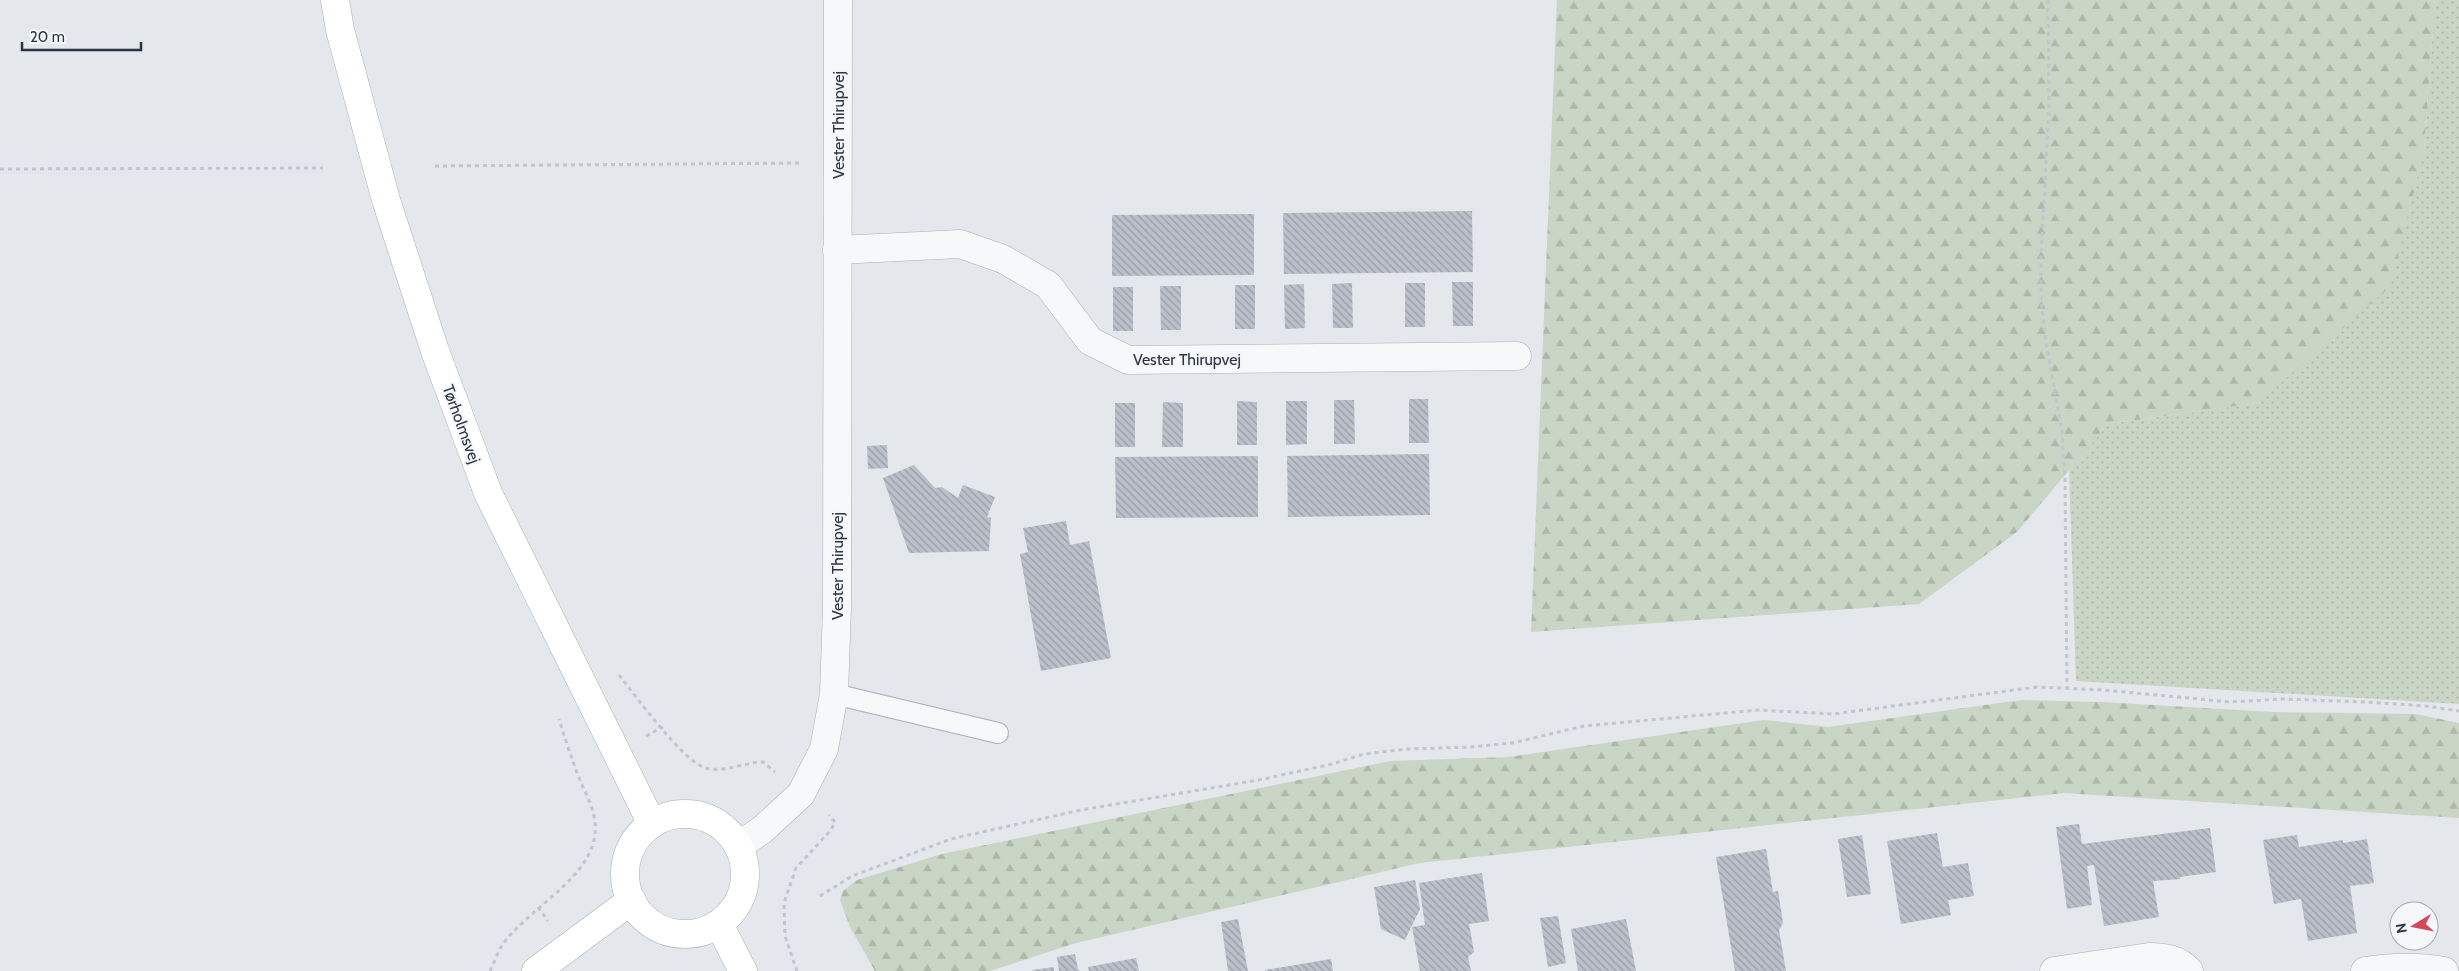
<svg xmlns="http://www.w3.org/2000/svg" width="2459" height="971" viewBox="0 0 2459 971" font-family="Cabin,sans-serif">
	<defs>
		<pattern id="grass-dots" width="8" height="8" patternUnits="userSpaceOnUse" patternTransform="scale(1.25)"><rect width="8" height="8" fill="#c9d6c5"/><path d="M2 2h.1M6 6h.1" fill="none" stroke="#adb8ab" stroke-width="1.8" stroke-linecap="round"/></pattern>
		<pattern id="forest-firs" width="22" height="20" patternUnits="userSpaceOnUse" patternTransform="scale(1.25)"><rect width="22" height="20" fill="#c9d6c5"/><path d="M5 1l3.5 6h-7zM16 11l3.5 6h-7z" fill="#adb8ab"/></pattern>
		<pattern id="building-back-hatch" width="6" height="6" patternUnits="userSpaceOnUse" patternTransform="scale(1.25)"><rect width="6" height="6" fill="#bbc0ca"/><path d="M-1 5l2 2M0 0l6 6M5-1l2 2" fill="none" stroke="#989da6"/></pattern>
	</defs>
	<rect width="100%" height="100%" fill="#e4e7ec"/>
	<polygon fill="url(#grass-dots)" points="2435,0 2459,0 2459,704 2076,681 2069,470 2108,424 2258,403 2424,152"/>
	<g fill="url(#forest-firs)">
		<polygon points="1557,0 2435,0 2424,152 2390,287 2258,403 2108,424 2017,532 1919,604 1531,632"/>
		<polygon points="2021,700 2102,702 2273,712 2416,714 2459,723 2459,818 2064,793 1420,863 1076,943 990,971 875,971 850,927 840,900 843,891 857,880 942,854 1390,761 1508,757 1764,720 1828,727"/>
	</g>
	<g fill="url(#building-back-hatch)">
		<polygon points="1472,211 1473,272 1284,274 1283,213"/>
		<polygon points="1254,214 1254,275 1112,276 1112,215"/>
		<polygon points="1452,282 1473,282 1473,326 1453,326"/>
		<polygon points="1352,283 1353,328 1333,328 1332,284"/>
		<rect x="1405" y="283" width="20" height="44"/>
		<polygon points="1304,284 1305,328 1285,329 1284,285"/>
		<rect x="1235" y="285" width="20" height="44"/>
		<polygon points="1160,286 1181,286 1181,330 1161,330"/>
		<rect x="1113" y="287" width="20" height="44"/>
		<polygon points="1409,399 1428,399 1429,443 1409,443"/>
		<polygon points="1334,400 1354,400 1355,444 1334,444"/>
		<polygon points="1237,401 1257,402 1257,445 1237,445"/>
		<polygon points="1286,401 1307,401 1307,444 1286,445"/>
		<polygon points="1163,402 1183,403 1183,447 1162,447"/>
		<rect x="1115" y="403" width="20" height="44"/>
		<polygon points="887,445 888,468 868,469 867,446"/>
		<polygon points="1429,454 1430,515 1288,517 1287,456"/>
		<polygon points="1258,456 1258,517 1116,518 1115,457"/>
		<polygon points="914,465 935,488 942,487 958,498 963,485 995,497 987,517 991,518 989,551 909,553 883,478"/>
		<polygon points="1066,521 1070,545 1089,541 1111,658 1041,671 1020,554 1028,552 1023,528"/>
		<polygon points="2079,824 2082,844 2210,828 2216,872 2180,877 2180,879 2153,881 2159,917 2104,926 2094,865 2087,866 2092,905 2067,909 2056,827"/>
		<polygon points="1937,833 1943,867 1968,863 1974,896 1948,900 1951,915 1901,924 1887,841"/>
		<polygon points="1862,835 1871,894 1847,897 1838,839"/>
		<polygon points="2297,835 2299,847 2343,840 2343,843 2367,839 2374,883 2350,886 2357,933 2308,941 2301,899 2274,904 2263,840"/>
		<polygon points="1766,849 1773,892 1778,891 1783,923 1779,930 1786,971 1735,971 1716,857"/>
		<polygon points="1482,873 1489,921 1469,924 1474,952 1468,957 1471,971 1420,971 1412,927 1425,925 1419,883"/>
		<polygon points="1415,880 1420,909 1405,940 1381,929 1374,887"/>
		<polygon points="1558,916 1566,963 1548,967 1540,918"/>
		<polygon points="1238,919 1248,971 1228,971 1221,922"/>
		<polygon points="1626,919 1636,971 1578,971 1571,929"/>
		<polygon points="1075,954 1078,969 1080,971 1059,971 1057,957"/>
		<polygon points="1136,958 1139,971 1089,971 1088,967"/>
		<polygon points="1331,959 1333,971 1265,971 1265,970"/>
		<polygon points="1054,967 1054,971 1033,971 1032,970"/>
	</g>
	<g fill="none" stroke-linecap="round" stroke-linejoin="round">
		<g stroke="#a9aeb7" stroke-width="22">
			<polyline id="lane" points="834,694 998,733"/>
		</g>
		<g stroke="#a9aeb7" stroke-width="29">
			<g id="street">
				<polyline points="837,250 960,244 1003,259 1048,285 1090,341 1128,360 1517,356"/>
				<polyline points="738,846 762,830 801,794 824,749 834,694 837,608 838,0"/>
				<path d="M2054,971l95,-14c16,0 29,2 40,14"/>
				<path d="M2365,971c27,-4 52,-5 79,0"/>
			</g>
		</g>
		<g stroke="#a9aeb7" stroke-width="29">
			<g id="secondary">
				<polyline points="335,0 340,30 386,200 435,351 488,493 652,824"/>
				<circle cx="685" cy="874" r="60"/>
				<polyline points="719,924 743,971"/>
				<polyline points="536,971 632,900"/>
			</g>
		</g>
		<g stroke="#c2c5cb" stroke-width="3" stroke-dasharray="4 4" stroke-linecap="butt">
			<polyline points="2048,0 2049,108 2041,256 2041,300 2046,343 2062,431 2065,480 2067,688"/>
			<polyline points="435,166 803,163"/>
			<polyline points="0,169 323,168"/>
			<path d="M619,675c17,21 64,87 87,93 20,5 38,-6 57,-6l12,10"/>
			<polyline points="646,736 663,727"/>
			<polyline points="820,896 852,876 951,839 1081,810 1259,780 1332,764 1364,754 1407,749 1471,747 1512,743 1584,726 1758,710 1833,714 2037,687 2104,690 2230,702 2282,699 2365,702 2426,706 2459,711"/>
			<polyline points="538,907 548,921"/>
			<path d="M490,971c4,-8 7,-17 11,-24 28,-43 109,-75 92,-135 -4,-14 -12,-28 -17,-42 -6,-17 -12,-34 -17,-51"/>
			<polyline points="797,971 785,936 784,903 796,868 831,830 835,822 829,815"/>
		</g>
		<use href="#lane" stroke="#f7f8fa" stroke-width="20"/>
		<use href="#street" stroke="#f7f8fa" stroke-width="28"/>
		<use href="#secondary" stroke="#fff" stroke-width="28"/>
	</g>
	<g text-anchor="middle" stroke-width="4" stroke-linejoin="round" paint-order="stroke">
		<g font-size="16" fill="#2b3445" stroke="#f4f6f9">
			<text transform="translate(838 125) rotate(-90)" y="6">Vester Thirupvej</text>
			<text x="1187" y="365">Vester Thirupvej</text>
			<text transform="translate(462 424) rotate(70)" y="6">Tørholmsvej</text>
			<text transform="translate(837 566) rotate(-90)" y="6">Vester Thirupvej</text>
		</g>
	</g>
	<g transform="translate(2414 926) rotate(260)"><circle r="24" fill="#f4f6f9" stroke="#a4a8b1"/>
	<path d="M0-4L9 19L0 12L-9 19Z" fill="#d1495b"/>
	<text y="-8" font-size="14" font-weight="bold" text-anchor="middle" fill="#2b3445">N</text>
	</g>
	<path d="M22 42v8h119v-8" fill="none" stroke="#2b3445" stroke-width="2.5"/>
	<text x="30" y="42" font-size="15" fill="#2b3445" stroke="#f4f6f9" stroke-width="4" paint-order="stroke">20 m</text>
</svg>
